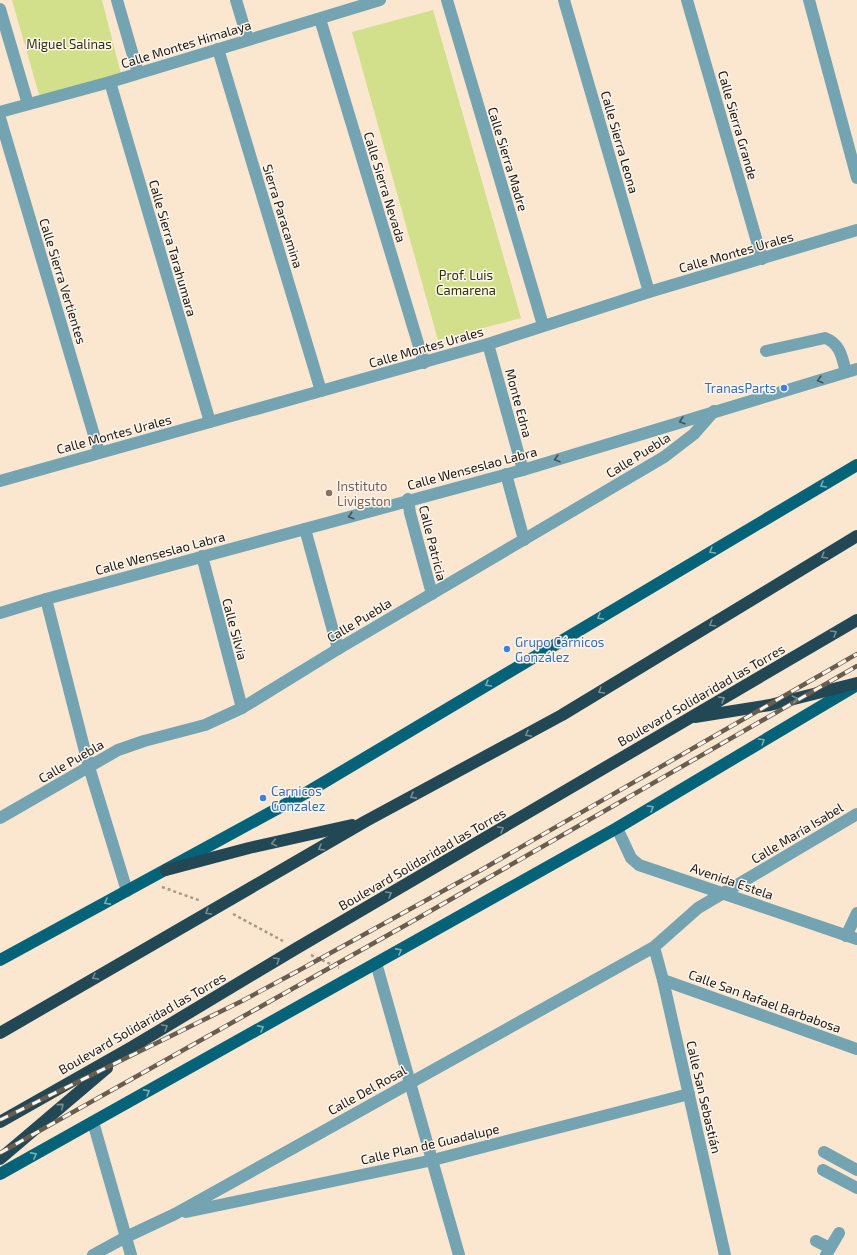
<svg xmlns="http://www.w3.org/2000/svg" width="857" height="1255" viewBox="0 0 857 1255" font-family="'Exo 2',sans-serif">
	<rect width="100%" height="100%" fill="#fbe6cf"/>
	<g fill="#d2df8b">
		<polygon points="12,0 102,0 121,74 40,98"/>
		<polygon points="433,10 521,318 438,340 352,32"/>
	</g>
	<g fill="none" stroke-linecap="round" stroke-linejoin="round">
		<g stroke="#a99988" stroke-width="2.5" stroke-dasharray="3 3" stroke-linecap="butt">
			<polyline points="162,887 201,901"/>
			<polyline points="233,914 283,941"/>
			<polyline points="311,955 339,968"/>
		</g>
		<g stroke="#74a3b2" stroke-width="12">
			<polyline points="117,0 138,73"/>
			<polyline points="236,0 248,40"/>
			<polyline points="447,0 543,325"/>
			<polyline points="564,0 649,292"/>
			<polyline points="687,0 762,259"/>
			<polyline points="809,0 857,178"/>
			<polyline points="0,9 28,104"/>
			<polyline points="320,19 424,363"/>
			<polyline points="218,49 321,391"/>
			<polyline points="110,82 210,422"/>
			<polyline points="0,112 110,82 380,0"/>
			<polyline points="0,118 99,452"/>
			<polyline points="488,344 523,470"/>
			<path d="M766,351l59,-13c16,6 17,20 21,34"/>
			<polyline points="506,474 524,540"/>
			<polyline points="0,481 488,344 649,292 857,230"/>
			<polyline points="408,499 410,513 432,594"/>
			<polyline points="305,529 338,649"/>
			<polyline points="202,556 242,708"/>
			<polyline points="46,599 89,767 127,891"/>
			<polyline points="0,613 46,599 523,470 857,369"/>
			<polyline points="0,818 118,750 144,741 205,725 242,708 338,649 664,457 694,434 714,411"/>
			<polyline points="617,828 631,858 639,865 857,939"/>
			<polyline points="846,936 857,913"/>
			<polyline points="654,947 663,980 725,1255"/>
			<polyline points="376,963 459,1255"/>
			<polyline points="663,980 857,1049"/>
			<polyline points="93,1122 131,1255"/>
			<polyline points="824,1152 857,1170"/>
			<polyline points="823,1170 857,1188"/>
			<polyline points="186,1212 433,1160 689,1094"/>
			<polyline points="816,1241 830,1248"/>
			<polyline points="93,1255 126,1237 175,1214 654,947 698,908 857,814"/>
			<polyline points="826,1255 839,1233"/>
		</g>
		<g stroke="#046379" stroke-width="12">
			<polyline points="0,960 306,793 857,465"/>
			<polyline points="0,1174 617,828 857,685"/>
		</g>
		<g stroke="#214854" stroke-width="12">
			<polyline points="695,717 770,705 857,683"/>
			<polyline points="166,870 249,848 352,825"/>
			<polyline points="0,1033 366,821 562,715 857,536"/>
			<polyline points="0,1122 132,1047 297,948 857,620"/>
			<polyline points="0,1159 107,1068"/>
		</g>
		<g stroke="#695d50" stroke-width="4.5">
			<g id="rail">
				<polyline points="0,1120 242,1001 296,972 481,870 857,654"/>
				<polyline points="0,1153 413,921 857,666"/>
			</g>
		</g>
		<use href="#rail" stroke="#fef6ed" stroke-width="3" stroke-dasharray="9" stroke-linecap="butt"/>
	</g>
	<defs><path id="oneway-chevron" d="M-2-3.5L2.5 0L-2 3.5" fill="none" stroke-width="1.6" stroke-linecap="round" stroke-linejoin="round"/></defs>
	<g stroke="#445558">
		<use href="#oneway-chevron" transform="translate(820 380) rotate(164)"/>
		<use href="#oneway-chevron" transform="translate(682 421) rotate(163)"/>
		<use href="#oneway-chevron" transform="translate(557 459) rotate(163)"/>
		<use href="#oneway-chevron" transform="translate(351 516) rotate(164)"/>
	</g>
	<g stroke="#81acb3">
		<use href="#oneway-chevron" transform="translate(823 485) rotate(149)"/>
		<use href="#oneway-chevron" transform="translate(712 551) rotate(149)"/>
		<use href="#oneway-chevron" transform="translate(600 617) rotate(149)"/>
		<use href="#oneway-chevron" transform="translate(488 684) rotate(149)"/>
		<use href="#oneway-chevron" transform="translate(762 741) rotate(-31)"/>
		<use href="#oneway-chevron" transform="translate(651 808) rotate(-31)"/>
		<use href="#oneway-chevron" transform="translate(107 902) rotate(152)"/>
		<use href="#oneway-chevron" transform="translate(399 951) rotate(-29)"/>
		<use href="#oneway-chevron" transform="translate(261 1028) rotate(-29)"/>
		<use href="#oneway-chevron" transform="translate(147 1092) rotate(-29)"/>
		<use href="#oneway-chevron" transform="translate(34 1155) rotate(-29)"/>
	</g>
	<g stroke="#798e91">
		<use href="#oneway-chevron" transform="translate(824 556) rotate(149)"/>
		<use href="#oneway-chevron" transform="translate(712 624) rotate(149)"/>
		<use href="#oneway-chevron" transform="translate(834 633) rotate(-30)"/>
		<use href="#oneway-chevron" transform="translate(601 691) rotate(149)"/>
		<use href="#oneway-chevron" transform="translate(722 699) rotate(-30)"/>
		<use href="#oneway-chevron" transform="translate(795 699) rotate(-13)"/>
		<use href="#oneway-chevron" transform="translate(528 734) rotate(151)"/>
		<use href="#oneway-chevron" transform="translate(413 796) rotate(152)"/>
		<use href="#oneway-chevron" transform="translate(501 829) rotate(-30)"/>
		<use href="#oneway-chevron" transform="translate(274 843) rotate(168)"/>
		<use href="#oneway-chevron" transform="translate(321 848) rotate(150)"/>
		<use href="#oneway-chevron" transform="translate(389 894) rotate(-30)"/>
		<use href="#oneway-chevron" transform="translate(208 912) rotate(150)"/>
		<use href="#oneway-chevron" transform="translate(277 960) rotate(-31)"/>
		<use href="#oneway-chevron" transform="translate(95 977) rotate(150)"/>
		<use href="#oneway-chevron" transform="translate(165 1027) rotate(-31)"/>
		<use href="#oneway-chevron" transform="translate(61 1106) rotate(-41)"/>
	</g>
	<g fill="#3f7fe0" stroke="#fef6ed" stroke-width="1.5">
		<circle cx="784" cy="388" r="4"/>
		<circle cx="507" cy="649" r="4"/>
		<circle cx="263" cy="798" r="4"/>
	</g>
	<circle fill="#8d6e63" stroke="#fef6ed" stroke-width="1.5" cx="329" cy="493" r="4"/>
	<g text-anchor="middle" stroke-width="3" stroke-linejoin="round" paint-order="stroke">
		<g font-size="13" fill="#2d3208" stroke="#fef6ed">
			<text x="69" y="49">Miguel Salinas</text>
			<text x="466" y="280">Prof. Luis<tspan x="466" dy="15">Camarena</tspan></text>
		</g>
		<g font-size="13" fill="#1d160e" stroke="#fef6ed">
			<text transform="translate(186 44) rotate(-17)" y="5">Calle Montes Himalaya</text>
			<text transform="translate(738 125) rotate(74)" y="5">Calle Sierra Grande</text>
			<text transform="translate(620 142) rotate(74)" y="5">Calle Sierra Leona</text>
			<text transform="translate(508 159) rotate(73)" y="5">Calle Sierra Madre</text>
			<text transform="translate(385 187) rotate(73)" y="5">Calle Sierra Nevada</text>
			<text transform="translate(283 216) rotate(73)" y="5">Sierra Paracamina</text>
			<text transform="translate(173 248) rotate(74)" y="5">Calle Sierra Tarahumara</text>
			<text transform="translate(736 252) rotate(-16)" y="5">Calle Montes Urales</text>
			<text transform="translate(63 281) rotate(73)" y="5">Calle Sierra Vertientes</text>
			<text transform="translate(426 347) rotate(-16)" y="5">Calle Montes Urales</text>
			<text transform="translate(519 403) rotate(75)" y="5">Monte Edna</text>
			<text transform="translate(114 434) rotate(-15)" y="5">Calle Montes Urales</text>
			<text transform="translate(638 455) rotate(-32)" y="5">Calle Puebla</text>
			<text transform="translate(472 468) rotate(-15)" y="5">Calle Wenseslao Labra</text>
			<text transform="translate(433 543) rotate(76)" y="5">Calle Patricia</text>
			<text transform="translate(160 553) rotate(-15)" y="5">Calle Wenseslao Labra</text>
			<text transform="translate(359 620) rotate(-31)" y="5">Calle Puebla</text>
			<text transform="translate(235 629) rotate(75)" y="5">Calle Silvia</text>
			<text transform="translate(701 695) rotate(-30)" y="5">Boulevard Solidaridad las Torres</text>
			<text transform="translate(71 761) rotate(-30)" y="5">Calle Puebla</text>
			<text transform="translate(797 833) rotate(-31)" y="5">Calle María Isabel</text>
			<text transform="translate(422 859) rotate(-30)" y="5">Boulevard Solidaridad las Torres</text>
			<text transform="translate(732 881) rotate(19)" y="5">Avenida Estela</text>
			<text transform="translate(765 1001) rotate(20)" y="5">Calle San Rafael Barbabosa</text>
			<text transform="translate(142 1023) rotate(-30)" y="5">Boulevard Solidaridad las Torres</text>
			<text transform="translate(367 1090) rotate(-29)" y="5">Calle Del Rosal</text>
			<text transform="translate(704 1097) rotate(77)" y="5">Calle San Sebastián</text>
			<text transform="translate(430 1144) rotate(-13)" y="5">Calle Plan de Guadalupe</text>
		</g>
		<g font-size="13" fill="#366cbe" stroke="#fef6ed" text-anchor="start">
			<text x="776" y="393" text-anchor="end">TranasParts</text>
			<text x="515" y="647">Grupo Cárnicos<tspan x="515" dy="15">González</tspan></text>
			<text x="271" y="796">Carnicos<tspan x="271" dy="15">Gonzalez</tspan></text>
		</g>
		<g font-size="13" fill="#785e54" stroke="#fef6ed" text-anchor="start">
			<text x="337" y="491">Instituto<tspan x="337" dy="15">Livigston</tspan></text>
		</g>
	</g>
</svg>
